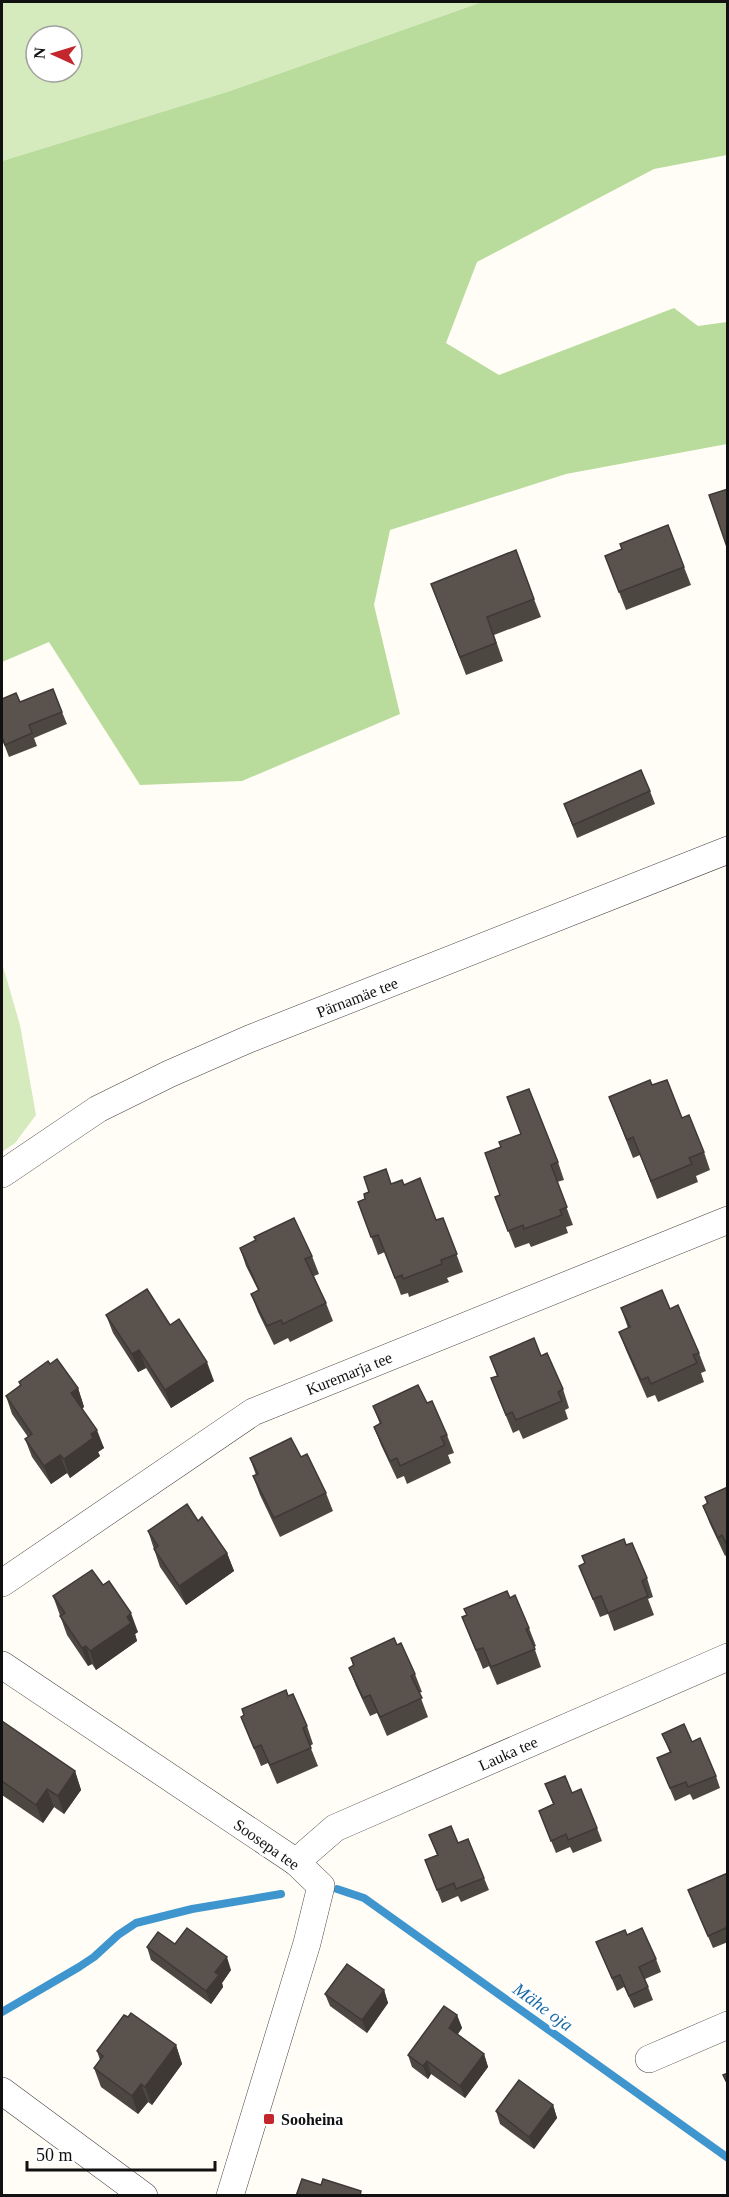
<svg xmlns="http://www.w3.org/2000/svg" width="729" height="2197" viewBox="0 0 729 2197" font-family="Georgia,serif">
	<rect width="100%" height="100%" fill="#fffdf5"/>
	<g fill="#d5ebbd" fill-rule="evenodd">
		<path d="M2,2h480l-252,89 -228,70zM36,36h36v36h-36z"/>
		<polygon points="2,963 20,1025 36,1115 15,1143 2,1152"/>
	</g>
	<polygon fill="#b9dc9c" points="482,2 727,2 727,155 654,169 477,262 446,343 499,375 674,308 698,326 727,322 727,444 566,474 390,530 374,605 400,714 242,781 140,785 49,642 2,662 2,161 230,91"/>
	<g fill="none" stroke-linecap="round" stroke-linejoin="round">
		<g stroke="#3f96cf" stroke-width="8">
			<polyline points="337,1889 364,1898 728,2158"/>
			<polyline points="2,2012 79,1967 94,1957 118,1935 136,1923 192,1909 281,1894"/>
		</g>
		<g stroke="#444" stroke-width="28">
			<g id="minor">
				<polyline points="2,1174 98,1109 169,1074 249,1039 728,850"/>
				<polyline points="2,1583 253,1412 728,1220"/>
				<polyline points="2,1665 296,1862 321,1886 307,1943 230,2196"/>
				<polyline points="296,1862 335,1828 728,1657"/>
				<polyline points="649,2059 728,2025"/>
				<polyline points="2,2091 144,2196"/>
			</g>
		</g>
		<use href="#minor" stroke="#fff" stroke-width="27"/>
	</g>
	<g fill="#4d4742">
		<polygon points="622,549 684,567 691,585 626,610 605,556"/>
		<polygon points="431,584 534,599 541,617 494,635 503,661 466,675"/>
		<polygon points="2,699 62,712 67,724 34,738 37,746 9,757 2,739"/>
		<polygon points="650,791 655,804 577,838 564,804"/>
		<polygon points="652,1085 682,1118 704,1152 710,1170 696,1176 698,1182 657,1199 640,1155 633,1158 609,1097"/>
		<polygon points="521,1134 558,1162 564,1180 557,1182 573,1225 566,1227 568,1233 531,1247 529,1243 515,1248 495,1197 500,1195 501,1147"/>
		<polygon points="391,1184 404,1185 436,1220 443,1218 463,1272 447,1278 449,1282 409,1297 408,1293 401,1295 385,1252 378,1255 358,1202 365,1199"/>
		<polygon points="240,1248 312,1256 319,1274 314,1276 326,1303 333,1321 290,1342 288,1338 274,1345 258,1312 251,1294 258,1290 246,1266"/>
		<polygon points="621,1308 699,1353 706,1371 701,1373 704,1382 658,1402 655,1395 647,1398 626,1350 619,1332 628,1328"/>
		<polygon points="106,1315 170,1325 214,1381 171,1408 146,1368 138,1372 113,1333"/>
		<polygon points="541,1356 563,1389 569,1408 565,1410 568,1419 523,1439 519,1430 513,1433 498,1397 491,1378 497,1376 490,1357"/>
		<polygon points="50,1364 78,1388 84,1407 82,1408 104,1448 98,1452 100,1456 70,1478 67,1473 51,1484 32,1457 25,1439 28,1437 12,1414 6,1396 20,1385 19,1382"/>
		<polygon points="427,1403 447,1435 454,1453 448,1455 451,1463 407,1484 404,1476 397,1479 381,1445 374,1427 380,1424 373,1406"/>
		<polygon points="301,1457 326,1493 333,1511 280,1537 260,1495 253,1476 256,1475 250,1458"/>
		<polygon points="728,1487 728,1554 725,1556 710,1524 703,1506 707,1504 705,1497"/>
		<polygon points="198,1521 227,1553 234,1571 186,1605 160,1567 148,1531"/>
		<polygon points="626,1545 647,1578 653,1597 648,1599 654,1615 614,1631 608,1614 600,1617 579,1566"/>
		<polygon points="103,1585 138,1632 135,1634 137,1641 96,1670 92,1664 88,1666 67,1635 53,1596"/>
		<polygon points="510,1598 529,1628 536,1646 534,1647 541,1667 497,1685 489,1666 483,1669 462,1617"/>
		<polygon points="397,1645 415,1674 422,1692 419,1693 428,1717 387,1736 377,1713 370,1716 356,1686 349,1668 353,1666 351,1658"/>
		<polygon points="288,1696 307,1726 313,1744 310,1746 318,1766 277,1784 268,1763 261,1766 241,1717"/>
		<polygon points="2,1721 75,1771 81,1790 64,1814 54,1807 43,1823 2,1795"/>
		<polygon points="662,1734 692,1742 716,1776 720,1788 693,1800 690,1794 675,1801 657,1758 670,1753"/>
		<polygon points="545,1784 572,1793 597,1828 602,1841 573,1853 570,1847 556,1853 539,1811 553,1804"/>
		<polygon points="429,1835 458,1843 484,1878 489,1890 461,1902 458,1896 442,1903 425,1860 437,1855"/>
		<polygon points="728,1873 728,1942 713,1948 688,1890"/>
		<polygon points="627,1935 656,1959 661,1972 645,1979 653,2000 634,2008 624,1987 617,1991 596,1942"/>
		<polygon points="175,1944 231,1970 222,1983 223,1987 211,2004 151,1960 147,1947"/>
		<polygon points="384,1990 388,2003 367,2033 330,2006 325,1994"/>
		<polygon points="457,2015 462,2028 457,2035 484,2054 488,2067 465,2098 431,2074 428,2079 412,2067 408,2055"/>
		<polygon points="176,2045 182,2064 152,2105 148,2102 138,2114 101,2087 94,2068 100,2060 97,2051"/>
		<polygon points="553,2105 557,2118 534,2149 500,2124 496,2111"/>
	</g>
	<g fill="#3f3936">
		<polygon points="139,1350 146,1368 138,1372 132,1354"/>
		<polygon points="207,1362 214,1381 171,1408 165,1390"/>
		<polygon points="78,1388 84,1407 78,1412 71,1393"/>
		<polygon points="97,1430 104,1448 98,1452 100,1456 70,1478 64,1459 91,1434"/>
		<polygon points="60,1455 67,1473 51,1484 44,1466"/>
		<polygon points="227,1553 234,1571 186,1605 179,1586"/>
		<polygon points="131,1613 138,1632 135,1634 137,1641 96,1670 90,1651 127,1617"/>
		<polygon points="86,1646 92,1664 88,1666 82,1648"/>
		<polygon points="75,1771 81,1790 64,1814 58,1796"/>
		<polygon points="47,1789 54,1807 43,1823 36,1805"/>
		<polygon points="227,1957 231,1970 222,1983 223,1987 211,2004 206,1991 215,1972"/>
		<polygon points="384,1990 388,2003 367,2033 362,2020"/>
		<polygon points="457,2015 462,2028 453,2041 449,2028"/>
		<polygon points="176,2045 182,2064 152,2105 145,2087"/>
		<polygon points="484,2054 488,2067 465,2098 460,2086"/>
		<polygon points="427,2061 431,2074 428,2079 423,2066"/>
		<polygon points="141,2084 148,2102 138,2114 132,2096"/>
		<polygon points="553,2105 557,2118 534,2149 529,2137"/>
	</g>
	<g fill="#5a524d" stroke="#3f3936" stroke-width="1.5">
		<polygon points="728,489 728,547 727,547 709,495"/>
		<polygon points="668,525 684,567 619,592 605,556 622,549 620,544"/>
		<polygon points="516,550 534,599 487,617 496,643 460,657 431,584"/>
		<polygon points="53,689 62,712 29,725 32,733 5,745 2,737 2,699 16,693 20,702"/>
		<polygon points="641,770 650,791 573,825 564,804"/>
		<polygon points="650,1080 652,1085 667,1080 682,1118 689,1115 704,1152 689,1158 692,1164 651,1181 633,1137 627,1140 609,1097"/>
		<polygon points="529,1089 558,1162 551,1165 567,1207 560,1210 562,1215 524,1229 523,1225 508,1231 495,1197 500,1195 485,1153 501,1147 499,1142 521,1134 507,1097"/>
		<polygon points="386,1169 391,1184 402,1180 404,1185 420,1178 436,1220 443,1218 457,1254 441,1260 442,1264 403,1279 402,1275 395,1278 378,1235 371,1237 358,1202 365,1199 364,1194 369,1192 364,1177"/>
		<polygon points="294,1218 312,1256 305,1259 326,1303 283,1324 281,1320 267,1326 251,1294 259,1290 240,1248 256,1240 254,1237"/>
		<polygon points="147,1289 170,1325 179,1319 207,1362 165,1390 139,1350 132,1354 106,1315"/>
		<polygon points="662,1290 670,1309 678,1305 699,1353 693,1355 697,1363 651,1384 648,1377 641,1380 619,1332 630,1327 621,1308"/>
		<polygon points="534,1338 541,1356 547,1353 563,1389 558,1392 562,1401 516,1420 512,1412 506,1415 491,1378 498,1376 490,1357"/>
		<polygon points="57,1359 78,1388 71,1393 97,1430 91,1434 93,1438 64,1459 60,1455 44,1466 25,1439 32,1434 6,1396 21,1385 19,1382 48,1361 50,1364"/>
		<polygon points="418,1385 427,1403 432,1401 447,1435 441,1437 445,1445 400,1466 397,1458 390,1461 374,1427 381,1423 373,1406"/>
		<polygon points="291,1438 301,1457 307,1454 326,1493 274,1518 253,1476 258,1474 250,1458"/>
		<polygon points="728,1487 728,1547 722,1535 718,1538 703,1506 708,1503 705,1497"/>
		<polygon points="187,1504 198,1521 202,1517 227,1553 179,1586 154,1549 158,1546 148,1531"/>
		<polygon points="624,1539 626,1545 632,1543 647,1578 642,1581 648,1596 608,1613 601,1596 593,1599 579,1566 585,1563 582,1556"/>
		<polygon points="92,1570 103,1585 109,1581 131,1613 127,1617 131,1623 90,1651 86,1646 82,1648 60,1616 65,1613 53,1596"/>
		<polygon points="507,1591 510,1598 515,1595 529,1628 526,1629 535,1649 491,1667 483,1648 476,1650 462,1617 467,1615 464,1609"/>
		<polygon points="394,1638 397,1645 401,1643 415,1674 411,1676 422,1698 380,1717 370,1695 363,1698 349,1668 354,1665 351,1658"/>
		<polygon points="286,1690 288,1696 293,1694 307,1726 303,1728 311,1748 270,1765 261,1745 254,1748 241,1717 244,1715 242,1709"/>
		<polygon points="2,1721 75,1771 58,1796 47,1789 36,1805 2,1781"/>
		<polygon points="684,1724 692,1742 700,1738 716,1776 688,1787 686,1782 670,1788 657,1758 671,1752 662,1734"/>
		<polygon points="565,1776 572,1793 581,1789 597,1828 568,1840 566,1834 551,1841 539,1811 554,1804 545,1784"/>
		<polygon points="451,1826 458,1843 468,1839 484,1878 456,1889 454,1883 437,1890 425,1860 438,1855 429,1835"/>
		<polygon points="728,1873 728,1927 708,1936 688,1890"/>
		<polygon points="187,1928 227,1957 215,1972 219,1975 206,1991 147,1947 158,1932 175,1944"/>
		<polygon points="642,1928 656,1959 639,1967 648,1987 629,1996 620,1975 612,1978 596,1942 625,1930 627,1935"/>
		<polygon points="347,1964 384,1990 362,2020 325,1994"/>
		<polygon points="444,2006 457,2015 449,2028 484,2054 460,2086 427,2061 423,2066 408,2055"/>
		<polygon points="131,2013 176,2045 145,2087 141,2084 132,2096 94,2068 103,2056 97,2051 124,2015 128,2017"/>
		<polygon points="728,2073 728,2085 723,2075"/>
		<polygon points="519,2080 553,2105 529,2137 496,2111"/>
		<polygon points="302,2179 321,2185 323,2179 361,2191 360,2196 296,2196"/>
	</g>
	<rect fill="#c4262e" stroke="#fff" stroke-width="2" x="263" y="2113" width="12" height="12" rx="3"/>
	<g text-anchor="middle" stroke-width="6" stroke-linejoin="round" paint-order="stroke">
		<g font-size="16" fill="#111" stroke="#fff">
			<text transform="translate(357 997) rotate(-21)" y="6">Pärnamäe tee</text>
			<text transform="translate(349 1373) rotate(-22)" y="6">Kuremarja tee</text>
			<text transform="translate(508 1753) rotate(-24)" y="6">Lauka tee</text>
			<text transform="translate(267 1844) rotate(35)" y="6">Soosepa tee</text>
		</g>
		<g font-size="16" font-weight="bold" fill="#111" stroke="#fff" text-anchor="start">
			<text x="281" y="2125">Sooheina</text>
		</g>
		<g font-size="18" font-style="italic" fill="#1768a6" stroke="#fff">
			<text transform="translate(543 2007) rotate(36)" y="6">Mähe oja</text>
		</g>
	</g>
	<rect width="729" height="2197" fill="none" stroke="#111111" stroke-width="6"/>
	<g transform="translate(54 54) rotate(274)"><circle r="28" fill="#ffffff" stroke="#a0a0a0" stroke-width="1.5"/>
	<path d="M0-4.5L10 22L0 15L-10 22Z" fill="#c4262e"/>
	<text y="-9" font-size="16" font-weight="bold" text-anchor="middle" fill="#111111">N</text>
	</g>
	<path d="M27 2161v9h188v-9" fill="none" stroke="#111111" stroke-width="3"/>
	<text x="36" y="2161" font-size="18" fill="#111111" stroke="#ffffff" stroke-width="4.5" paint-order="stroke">50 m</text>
</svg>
